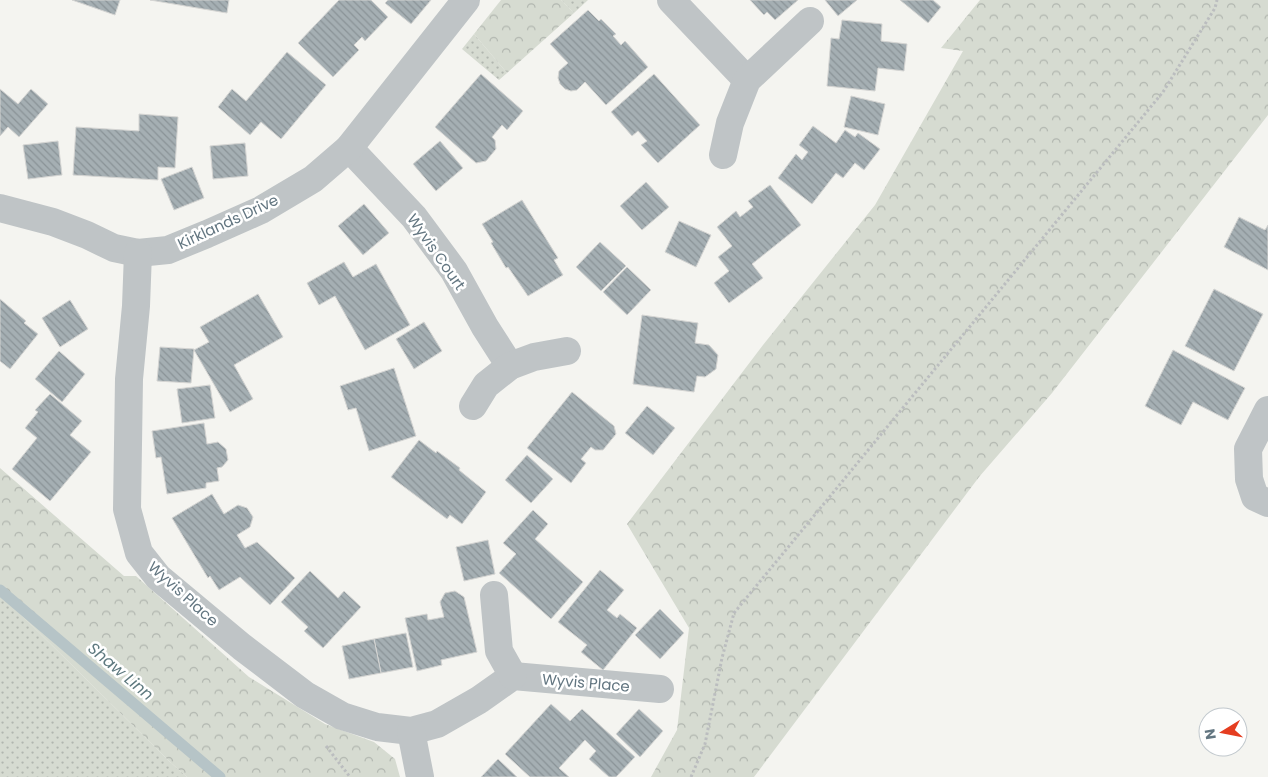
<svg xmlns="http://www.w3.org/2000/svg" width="1268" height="777" viewBox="0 0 1268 777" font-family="Poppins,sans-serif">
	<defs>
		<pattern id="grass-dots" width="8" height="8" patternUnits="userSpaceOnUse" patternTransform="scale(1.25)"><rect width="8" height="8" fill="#d6dbd1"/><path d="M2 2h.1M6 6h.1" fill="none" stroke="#b1b6af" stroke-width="1.8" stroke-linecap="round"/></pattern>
		<pattern id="forest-crowns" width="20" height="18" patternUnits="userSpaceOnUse" patternTransform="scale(1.25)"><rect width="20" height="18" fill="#d6dbd1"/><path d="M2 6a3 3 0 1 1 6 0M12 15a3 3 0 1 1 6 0" fill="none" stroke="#b1b6af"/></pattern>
		<pattern id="building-back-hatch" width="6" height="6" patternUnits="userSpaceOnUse" patternTransform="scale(1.25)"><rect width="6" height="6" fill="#a5afb3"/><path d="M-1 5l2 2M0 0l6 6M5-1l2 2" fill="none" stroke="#8a9397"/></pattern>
	</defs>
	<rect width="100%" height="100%" fill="#f4f4f0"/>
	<g fill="url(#grass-dots)">
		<polygon points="561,0 588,0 574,13"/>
		<polygon points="474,34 507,73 499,80 462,49"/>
		<polygon points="0,594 169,761 187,777 0,777"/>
	</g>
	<g fill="url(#forest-crowns)">
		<polygon points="501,0 561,0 574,13 507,73 474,34"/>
		<polygon points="980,0 1268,0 1268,115 1052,393 979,477 754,777 651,777 677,730 689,628 627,524 763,345 875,205 963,51 941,48"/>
		<polygon points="0,468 124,576 136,576 249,677 325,724 374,742 395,759 400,777 187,777 169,761 0,594"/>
	</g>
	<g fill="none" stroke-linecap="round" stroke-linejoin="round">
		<polyline stroke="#b6c4c7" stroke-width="11" points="0,590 220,777"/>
	</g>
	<g fill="url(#building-back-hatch)" stroke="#d5d5d3">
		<polygon points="72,0 120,0 115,15"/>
		<polygon points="150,0 229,0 227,13"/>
		<polygon points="339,0 371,0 388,17 365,41 362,37 354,45 359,50 333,77 298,43"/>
		<polygon points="388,0 431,0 411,24 385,3"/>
		<polygon points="750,0 798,0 775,20 767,12 764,15"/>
		<polygon points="825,0 857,0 838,16"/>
		<polygon points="900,0 933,0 941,7 928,23"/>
		<polygon points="588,10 599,21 601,19 616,34 613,36 621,45 625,41 648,67 606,105 585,82 577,90 571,91 565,89 560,84 558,78 559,71 568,63 550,44"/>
		<polygon points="842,20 882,24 881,41 907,44 904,71 878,68 875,91 827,86 831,38 839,39"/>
		<polygon points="287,52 326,85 281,139 261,122 250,135 218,107 232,89 246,101"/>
		<polygon points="481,74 523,111 507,130 502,125 492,137 495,140 496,149 486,161 476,163 435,127"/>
		<polygon points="654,74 700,125 658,163 641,145 647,141 638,131 632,136 611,112"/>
		<polygon points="0,89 18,104 31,89 48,104 19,137 8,127 0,136"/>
		<polygon points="851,96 885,104 878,135 844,127"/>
		<polygon points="139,114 178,117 175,168 158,167 158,180 73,175 76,127 139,131"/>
		<polygon points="813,126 836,143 845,130 855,137 858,133 880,149 864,170 855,163 843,178 836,173 812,204 778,178 796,154 802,160 808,152 799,145"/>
		<polygon points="58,141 62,175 28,179 23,145"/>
		<polygon points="440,141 463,168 436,191 413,164"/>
		<polygon points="245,143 248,176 213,179 210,146"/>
		<polygon points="192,167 204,198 174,210 161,179"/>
		<polygon points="646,182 669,207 642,230 620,206"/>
		<polygon points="770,185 801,225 752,264 763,278 729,303 714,283 729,271 718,257 732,246 717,227 736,211 740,217 753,207 748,201"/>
		<polygon points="522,200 558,258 554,260 563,275 528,296 508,267 506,268 491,243 493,242 482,224"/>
		<polygon points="364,204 389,233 363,255 338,226"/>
		<polygon points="1239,217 1265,230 1268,225 1268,270 1224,247"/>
		<polygon points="679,221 711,235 696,267 665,252"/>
		<polygon points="600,242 626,266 601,291 576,267"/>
		<polygon points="344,262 353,277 376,264 410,325 365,350 335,296 319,305 307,283"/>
		<polygon points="627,267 651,290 627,315 603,292"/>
		<polygon points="1214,289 1263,314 1234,371 1185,346"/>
		<polygon points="258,294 283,337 234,365 253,399 230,412 194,350 209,342 200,327"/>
		<polygon points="0,299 26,321 24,323 38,334 10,369 0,361"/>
		<polygon points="70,300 88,329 60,347 42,318"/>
		<polygon points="642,315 698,323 695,343 709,345 718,355 716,369 705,377 697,376 694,392 633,384"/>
		<polygon points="424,322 442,351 414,369 396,339"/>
		<polygon points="160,347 194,349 191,383 157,381"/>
		<polygon points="1173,350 1245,388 1228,420 1193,402 1181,425 1145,406"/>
		<polygon points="59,351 85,374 62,402 35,379"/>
		<polygon points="394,368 416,436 369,451 356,408 348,410 340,386"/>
		<polygon points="210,385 215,418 182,423 177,389"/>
		<polygon points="572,392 614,426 616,434 603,450 595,450 591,447 581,459 586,463 571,483 527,448"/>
		<polygon points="50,394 82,421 70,435 91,452 50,501 12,469 37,438 25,428 38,412 35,410"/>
		<polygon points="647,406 675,428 653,455 625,433"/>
		<polygon points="204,423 207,444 218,442 226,449 228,460 222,467 217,468 219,481 206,483 206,488 167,494 161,457 156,458 152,431"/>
		<polygon points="419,440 436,453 437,451 460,468 459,470 486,492 462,524 450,515 447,519 391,477"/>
		<polygon points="527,455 553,479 531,503 505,480"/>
		<polygon points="212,494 224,514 238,505 247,508 253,517 250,527 237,535 245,548 257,542 295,578 270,605 240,577 219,590 210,576 208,578 172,518"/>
		<polygon points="533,510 548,524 535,539 583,582 551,619 499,573 516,554 503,543"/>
		<polygon points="488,540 495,574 464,581 456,547"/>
		<polygon points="600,570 624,590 607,610 617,618 620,614 637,628 603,670 581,652 587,645 558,622"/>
		<polygon points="310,571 338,598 344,591 361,607 323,648 304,631 308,627 281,602"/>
		<polygon points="455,591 464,597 477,652 441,660 442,665 417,671 405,618 427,614 428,620 444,617 440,602 445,593"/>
		<polygon points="660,609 684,633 660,659 635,635"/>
		<polygon points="406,633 413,667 381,673 374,639"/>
		<polygon points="374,639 381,673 349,679 342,646"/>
		<polygon points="551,704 570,721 582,709 635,757 616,777 609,777 589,759 596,751 585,740 559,768 569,777 530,777 505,754"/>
		<polygon points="639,709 663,731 640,757 616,734"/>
		<polygon points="498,759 517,777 481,777"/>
	</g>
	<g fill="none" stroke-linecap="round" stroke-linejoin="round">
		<g stroke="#bbbdbf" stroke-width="3" stroke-dasharray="2.5 2.5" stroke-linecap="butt">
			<polyline points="326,746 350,777"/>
			<polyline points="691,777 705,744 722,658 734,613 771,568 1163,92 1215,8 1217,0"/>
		</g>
		<g stroke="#bfc4c6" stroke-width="28">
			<polyline points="671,0 747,80"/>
			<polyline points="349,148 414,217 454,271 485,327 510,366"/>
			<polyline points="723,155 730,123 747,80 810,21"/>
			<polyline points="0,208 53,222 87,235 114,248 138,253 168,250 207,234 261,210 313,179 349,148 466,0"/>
			<polyline points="138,253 136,306 129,379 127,509 139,553 158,577 242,647 305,695 342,716 377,727 411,731 437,724 479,700 513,676 660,689"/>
			<polyline points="473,406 486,385 510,366 534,357 567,351"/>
			<polyline points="1268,410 1248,449 1249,479 1255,497 1268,503"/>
			<polyline points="494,595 499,651 513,676"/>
			<polyline points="411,731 420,777"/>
		</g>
	</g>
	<g text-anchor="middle" stroke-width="5" stroke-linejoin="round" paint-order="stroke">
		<g font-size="15" fill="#637681" stroke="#fff">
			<text transform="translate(228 222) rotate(-25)" y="5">Kirklands Drive</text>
			<text transform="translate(436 252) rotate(55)" y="5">Wyvis Court</text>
			<text transform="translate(183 594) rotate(42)" y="5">Wyvis Place</text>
			<text transform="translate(586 683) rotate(5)" y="5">Wyvis Place</text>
		</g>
		<g font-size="16" font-style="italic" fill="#5e797f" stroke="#fff">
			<text transform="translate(121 671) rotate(40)" y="6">Shaw Linn</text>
		</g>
	</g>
	<g transform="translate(1223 732) rotate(260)"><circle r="24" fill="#ffffff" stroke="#c1c8cd"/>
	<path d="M0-4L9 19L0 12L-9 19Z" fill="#e53d20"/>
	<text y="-8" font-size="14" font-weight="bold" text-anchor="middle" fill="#637681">N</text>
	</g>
</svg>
